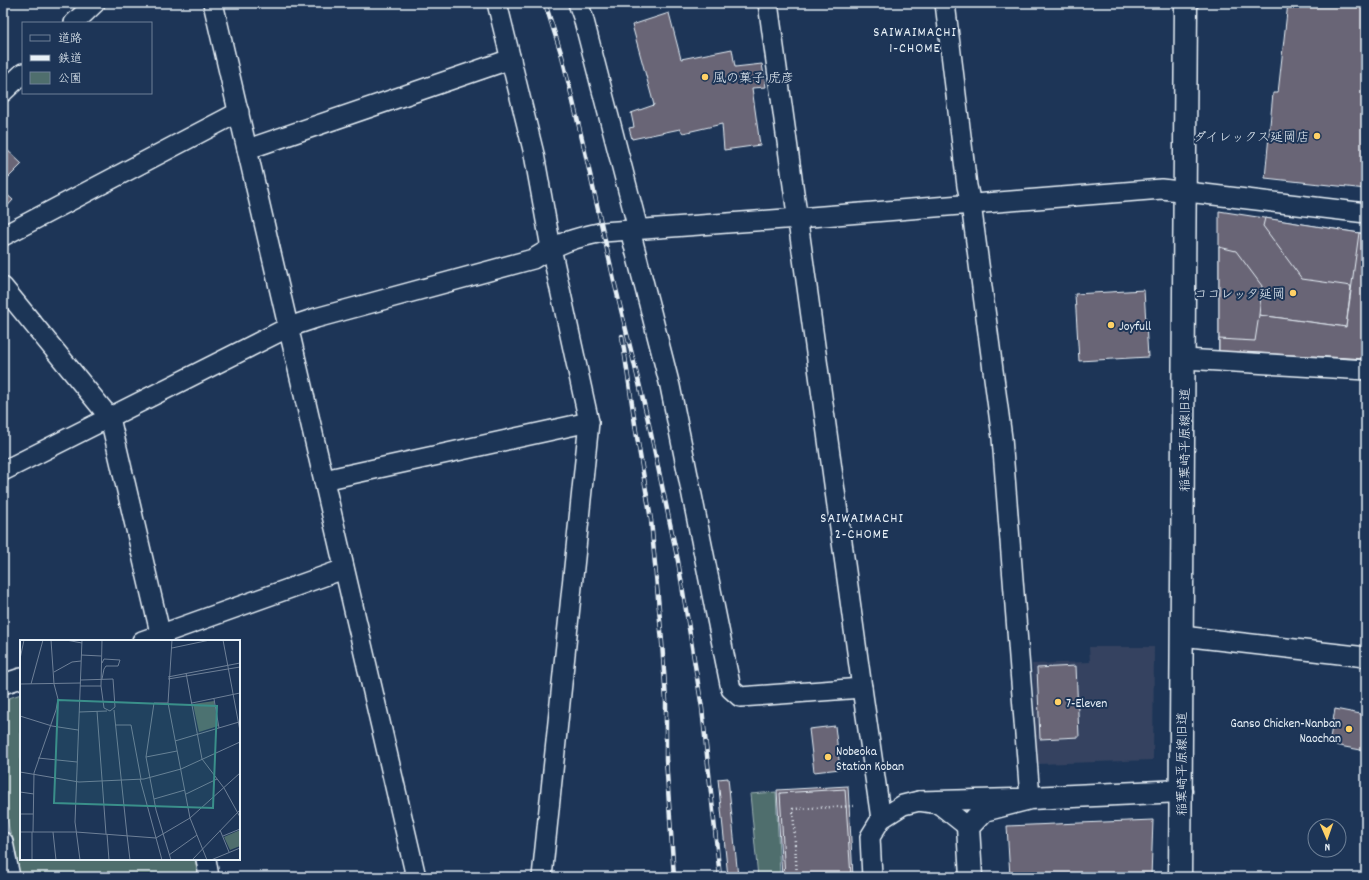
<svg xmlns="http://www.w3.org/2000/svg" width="1369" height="880" viewBox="0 0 1369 880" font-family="Dekko,'Klee One',sans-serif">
	<rect width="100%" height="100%" fill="#1d3557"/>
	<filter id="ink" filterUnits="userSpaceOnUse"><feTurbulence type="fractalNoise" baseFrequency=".025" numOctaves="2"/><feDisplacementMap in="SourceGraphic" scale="8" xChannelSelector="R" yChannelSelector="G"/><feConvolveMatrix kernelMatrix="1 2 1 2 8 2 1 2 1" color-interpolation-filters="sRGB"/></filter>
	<g filter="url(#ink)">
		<polygon fill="#344360" points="1089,647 1154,647 1153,760 1038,764 1032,664 1090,662"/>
		<g fill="#4f6e6d" stroke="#9cb0b2">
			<polygon points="21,694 21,859 195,859 199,877 19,877 3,799 3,700"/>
			<polygon points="776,792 780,876 758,877 750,794"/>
		</g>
		<g fill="#696576" stroke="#e8f1f8">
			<polygon points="1288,3 1366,3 1366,189 1265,178 1273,93 1278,93"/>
			<polygon points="669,13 681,59 732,49 735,67 762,64 766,87 752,88 760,145 724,150 722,124 683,133 680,129 632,139 629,128 634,127 631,113 654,105 632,25"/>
			<polygon points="3,146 22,164 3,183"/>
			<polygon points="3,191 13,200 3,211"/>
			<polygon points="1219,211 1366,234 1366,359 1219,351"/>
			<polygon points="1265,218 1366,234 1366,359 1219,351 1219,247 1236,251 1262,286 1259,315 1346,327 1351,286 1302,279 1263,226"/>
			<polygon points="1359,233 1366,234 1366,359 1219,351 1219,339 1255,341 1259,315 1346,327"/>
			<polygon points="1144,290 1148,357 1079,361 1075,294"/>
			<polygon points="1076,666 1079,737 1040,739 1037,668"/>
			<polygon points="1335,709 1366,715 1366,751 1329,744"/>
			<polygon points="835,726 840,769 814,772 809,729"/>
			<polygon points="728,778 738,877 728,877 718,779"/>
			<polygon points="848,786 853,877 782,877 777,790"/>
			<polygon points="845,789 851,877 785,877 780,793"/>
			<polygon points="1153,820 1151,877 1010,877 1007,826"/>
		</g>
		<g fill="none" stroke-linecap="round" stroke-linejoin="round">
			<g stroke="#e8f1f8" stroke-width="22">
				<g id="street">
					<polyline points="213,3 416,877"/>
					<polyline points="497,3 534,154 551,248 589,422 542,877"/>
					<polyline points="578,3 583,17 638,229"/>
					<polyline points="768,3 862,688 881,819"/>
					<polyline points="74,23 95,3"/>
					<polyline points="3,92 23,73"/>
					<polyline points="248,149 511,59"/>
					<polyline points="630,230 670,386 731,689 740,697 862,688"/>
					<polyline points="3,236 239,112"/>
					<polyline points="3,287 110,418 162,641"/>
					<polyline points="1185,359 1366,370"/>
					<path d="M3,471l286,-144 27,-9 217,-59c25,-16 41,-21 70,-27l195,-14 364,-29 204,24"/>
					<polyline points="324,480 589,422"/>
					<polyline points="1182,636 1366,657"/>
					<polyline points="142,641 344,569"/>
					<polyline points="3,684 21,678"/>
					<polyline points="919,801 1030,798 1002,438 971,204 967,186 945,3"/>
					<polyline points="3,842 10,877"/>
					<polyline points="206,859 209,877"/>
					<polyline points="872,877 870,837 881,819 903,805 919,801 939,804 968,827"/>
				</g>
			</g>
			<g stroke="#e8f1f8" stroke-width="25">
				<g id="secondary">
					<polyline points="971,877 968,827 984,810 1030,798 1181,791"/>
					<polyline points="1180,877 1186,3"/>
				</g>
			</g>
			<polyline stroke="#e8f1f8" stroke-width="2.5" stroke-dasharray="1 3" stroke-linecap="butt" points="797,877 793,809 856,806"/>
			<use href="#street" stroke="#1d3557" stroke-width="19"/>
			<use href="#secondary" stroke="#1d3557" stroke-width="22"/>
			<g stroke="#e8f1f8" stroke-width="4.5">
				<g id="rail">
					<polyline points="545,3 562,56 583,143 615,285 648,420 678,561 702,708 720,877"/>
					<polyline points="622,336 636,431 651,520 662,642 666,701 666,759 674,877"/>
				</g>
			</g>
			<use href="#rail" stroke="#1d3557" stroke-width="3" stroke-dasharray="9" stroke-linecap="butt"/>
		</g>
	</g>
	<g fill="#ffd166" stroke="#1d3557" stroke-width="1.5">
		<circle cx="705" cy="77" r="4"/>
		<circle cx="1317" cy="136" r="4"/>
		<circle cx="1293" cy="293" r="4"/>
		<circle cx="1111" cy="325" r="4"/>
		<circle cx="1058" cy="702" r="4"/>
		<circle cx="1349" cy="729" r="4"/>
		<circle cx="828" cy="757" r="4"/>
	</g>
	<g text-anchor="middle" stroke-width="4" stroke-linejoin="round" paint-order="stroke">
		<g font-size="13" fill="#e8f1f8" stroke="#1d3557" text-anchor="start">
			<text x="713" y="82">風の菓子 虎彦</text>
			<text x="1309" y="141" text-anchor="end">ダイレックス延岡店</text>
			<text x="1285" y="298" text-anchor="end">ココレッタ延岡</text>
			<text x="1119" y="330">Joyfull</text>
			<text x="1066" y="707">7-Eleven</text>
			<text x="1341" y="727" text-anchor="end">Ganso Chicken-Nanban<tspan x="1341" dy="15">Naochan</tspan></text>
			<text x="836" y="755">Nobeoka<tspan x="836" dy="15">Station Koban</tspan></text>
		</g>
		<g font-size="13" fill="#e8f1f8" stroke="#1d3557">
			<text transform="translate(1184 440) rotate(-90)" y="5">稲葉崎平原線旧道</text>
			<text transform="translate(1181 764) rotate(-90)" y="5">稲葉崎平原線旧道</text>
		</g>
		<g font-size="14" letter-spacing="1" fill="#e8f1f8" stroke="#1d3557">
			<text x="915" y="36">SAIWAIMACHI<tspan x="915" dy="16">1-CHOME</tspan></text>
			<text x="862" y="522">SAIWAIMACHI<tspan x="862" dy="16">2-CHOME</tspan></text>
		</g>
	</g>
	<g transform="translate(20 640)">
		<rect width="220" height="220" fill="#1d3557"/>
		<path d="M194,61l4,25 -19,6 -6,-28zM220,190v16l-10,4 -6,-13z" fill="#4f6e6d"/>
		<path fill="none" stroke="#6e8097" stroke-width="1" d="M31,0l3,44M46,0l16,3M82,0l-1,46 3,22M152,0l-4,63 22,115 17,42M203,0l17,91M152,8l38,-8M61,15l20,1M0,19l4,-19M82,23l2,-4 16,1 -2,6h-12l-2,3 -2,10M34,32l18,-10 9,-1M166,33l16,86 22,29 16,29M148,37l72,-14M148,39l72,-12M61,40l32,-1 2,28 -5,4 -6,-3M0,44l61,-1M11,44l12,-44M60,46h21M194,59l5,29M148,63h-14l-8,54 10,53 15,50M172,63l48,-10M94,70l13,125M77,71l9,123M59,72l28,-1M0,76l32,10 26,4M96,85h15l10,54M155,101l64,-19M126,117l31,-6M18,118l39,4M0,132l59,10 65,-3 37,-10 59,-27M120,139l22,81M0,152l14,2M166,154l31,-15M134,159l31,-9M0,174h13M200,190l9,22M0,192h56l80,6 34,-20 50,-45M13,192l1,-59 22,-63 2,-11 -4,-15M33,192l3,28M87,194l2,26M107,195l3,25M203,196l17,-7M149,215l28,-20M12,220v-28M60,220l-5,-38 7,-182M172,220l48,-50M191,220l29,-12"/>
		<path fill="#3a8f8a" fill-opacity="0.15" stroke="#3a8f8a" stroke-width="2" d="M38,60l159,6 -4,102 -159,-5z"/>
		<rect width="220" height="220" fill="none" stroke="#e8f1f8" stroke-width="2"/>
	</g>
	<rect width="1369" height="880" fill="none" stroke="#1d3557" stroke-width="16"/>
	<rect x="8" y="8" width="1353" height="864" fill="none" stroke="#e8f1f8" stroke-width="1.5" filter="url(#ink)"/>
	<rect x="22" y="22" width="130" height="72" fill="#1d3557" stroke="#6e8097"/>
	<rect x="30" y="35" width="20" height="6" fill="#1d3557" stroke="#6e8097"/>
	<text x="58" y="42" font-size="12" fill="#e8f1f8">道路</text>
	<rect x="30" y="55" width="20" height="6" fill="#e8f1f8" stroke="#6e8097"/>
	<text x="58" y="62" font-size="12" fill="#e8f1f8">鉄道</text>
	<rect x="30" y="72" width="20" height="12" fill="#4f6e6d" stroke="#6e8097"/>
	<text x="58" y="82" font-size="12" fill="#e8f1f8">公園</text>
	<g transform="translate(1327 838) rotate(178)"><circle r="19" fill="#1d3557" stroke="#6e8097"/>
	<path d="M0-3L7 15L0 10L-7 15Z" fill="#ffd166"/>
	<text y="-6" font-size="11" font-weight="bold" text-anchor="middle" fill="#e8f1f8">N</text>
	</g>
</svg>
